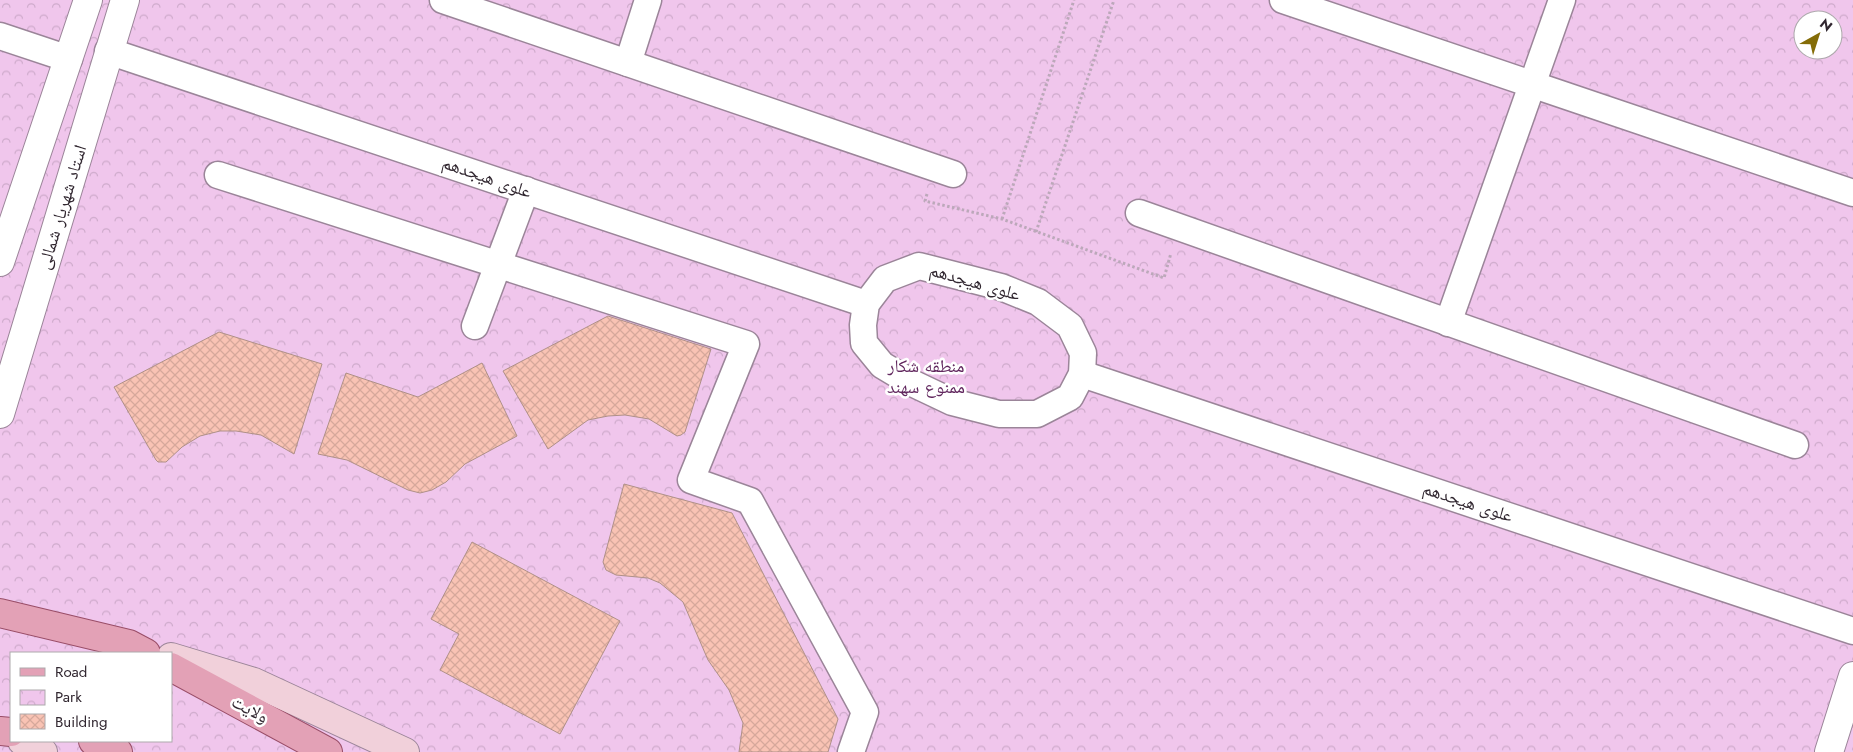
<svg xmlns="http://www.w3.org/2000/svg" width="1853" height="752" viewBox="0 0 1853 752" font-family="Jost,'Noto Naskh Arabic',sans-serif">
	<defs>
		<pattern id="park-crowns" width="20" height="18" patternUnits="userSpaceOnUse" patternTransform="scale(1.25)"><rect width="20" height="18" fill="#f0c6ec"/><path d="M2 6a3 3 0 1 1 6 0M12 15a3 3 0 1 1 6 0" fill="none" stroke="#ceaacb"/></pattern>
		<pattern id="building-cross-hatch" width="8" height="8" patternUnits="userSpaceOnUse" patternTransform="scale(1.25)"><rect width="8" height="8" fill="#f9c3b4"/><path d="M0 0l8 8M0 8l8-8" fill="none" stroke="#d6a89b"/></pattern>
	</defs>
	<rect width="100%" height="100%" fill="#fce3f9"/>
	<path fill="url(#park-crowns)" fill-rule="evenodd" d="M0,0h1853v752h-1853zM1803,20h30v30h-30zM11,653h160v88h-160z"/>
	<g fill="url(#building-cross-hatch)" stroke="#af9088">
		<polygon points="608,316 711,349 685,432 681,435 677,436 649,419 625,415 608,416 588,420 548,449 503,371"/>
		<polygon points="219,332 322,364 294,454 261,435 236,431 220,431 200,436 182,447 166,462 158,462 156,460 114,387"/>
		<polygon points="482,363 517,436 465,464 446,482 432,490 420,493 408,490 347,460 318,454 346,373 418,397"/>
		<polygon points="624,484 732,513 838,719 828,752 739,752 743,723 729,690 708,660 683,602 660,583 648,578 616,575 606,570 603,562"/>
		<polygon points="472,542 620,621 560,734 440,670 459,634 431,619"/>
	</g>
	<g fill="none" stroke-linecap="round" stroke-linejoin="round">
		<g stroke="#9b8599" stroke-width="29">
			<g id="minor">
				<polyline points="443,0 953,174"/>
				<polyline points="1283,0 1853,193"/>
				<polyline points="0,36 69,59"/>
				<polyline points="108,51 866,304"/>
				<polyline points="628,63 648,0"/>
				<polyline points="218,175 746,344 691,480 750,501 865,712 851,752"/>
				<polyline points="1139,213 1795,445"/>
				<polygon points="919,266 1001,287 1038,302 1070,326 1083,353 1082,374 1070,397 1037,414 999,414 952,402 912,383 882,365 864,343 863,325 866,304 885,279"/>
				<polyline points="1448,323 1562,0"/>
				<polyline points="475,326 526,190"/>
				<polyline points="1082,374 1853,631"/>
			</g>
		</g>
		<g stroke="#9b8599" stroke-width="30">
			<g id="tertiary">
				<polyline points="0,262 88,0"/>
				<polyline points="0,414 125,0"/>
				<polyline points="1829,752 1853,676"/>
			</g>
		</g>
		<g stroke="#9b8599" stroke-width="30">
			<g id="secondary">
				<polyline points="171,657 254,682 405,752"/>
				<polyline points="22,741 43,752"/>
			</g>
		</g>
		<g stroke="#994d67" stroke-width="30">
			<g id="primary">
				<polyline points="0,613 129,644 146,653"/>
				<polyline points="171,667 328,752"/>
				<polyline points="0,731 11,732"/>
				<polyline points="93,741 118,752"/>
			</g>
		</g>
		<g stroke="#bca8ba" stroke-width="3" stroke-dasharray="2.5 2.5" stroke-linecap="butt">
			<polyline points="927,194 925,201 1002,219 1164,278 1171,253"/>
			<polyline points="1002,219 1074,0"/>
			<polyline points="1036,232 1114,0"/>
		</g>
		<use href="#minor" stroke="#fff" stroke-width="26"/>
		<use href="#tertiary" stroke="#fff" stroke-width="28"/>
		<use href="#secondary" stroke="#f1d0da" stroke-width="28"/>
		<use href="#primary" stroke="#e3a1b6" stroke-width="28"/>
	</g>
	<g text-anchor="middle" stroke-width="5" stroke-linejoin="round" paint-order="stroke">
		<g font-size="18" fill="#312730" stroke="#fff">
			<text transform="translate(487 177) rotate(19)" y="6">علوی هیجدهم</text>
			<text transform="translate(62 207) rotate(-73)" y="6">استاد شهریار شمالی</text>
			<text transform="translate(975 282) rotate(16)" y="6">علوی هیجدهم</text>
			<text transform="translate(1468 502) rotate(18)" y="6">علوی هیجدهم</text>
			<text transform="translate(250 709) rotate(28)" y="6">ولایت</text>
		</g>
		<g font-size="18" fill="#61275e" stroke="#fff">
			<text x="926" y="372">منطقه شکار<tspan x="926" dy="21">ممنوع سهند</tspan></text>
		</g>
	</g>
	<rect x="10" y="652" width="162" height="90" fill="#ffffff" stroke="#ada9ac"/>
	<rect x="20" y="668" width="25" height="8" fill="#e3a1b6" stroke="#ada9ac"/>
	<text x="55" y="677" font-size="15" fill="#312730">Road</text>
	<rect x="20" y="690" width="25" height="15" fill="url(#park-crowns)" stroke="#ada9ac"/>
	<text x="55" y="702" font-size="15" fill="#312730">Park</text>
	<rect x="20" y="714" width="25" height="15" fill="url(#building-cross-hatch)" stroke="#ada9ac"/>
	<text x="55" y="727" font-size="15" fill="#312730">Building</text>
	<g transform="translate(1818 35) rotate(39)"><circle r="24" fill="#ffffff" stroke="#ada9ac"/>
	<path d="M0-4L9 19L0 12L-9 19Z" fill="#846c07"/>
	<text y="-8" font-size="14" font-weight="bold" text-anchor="middle" fill="#312730">N</text>
	</g>
</svg>
